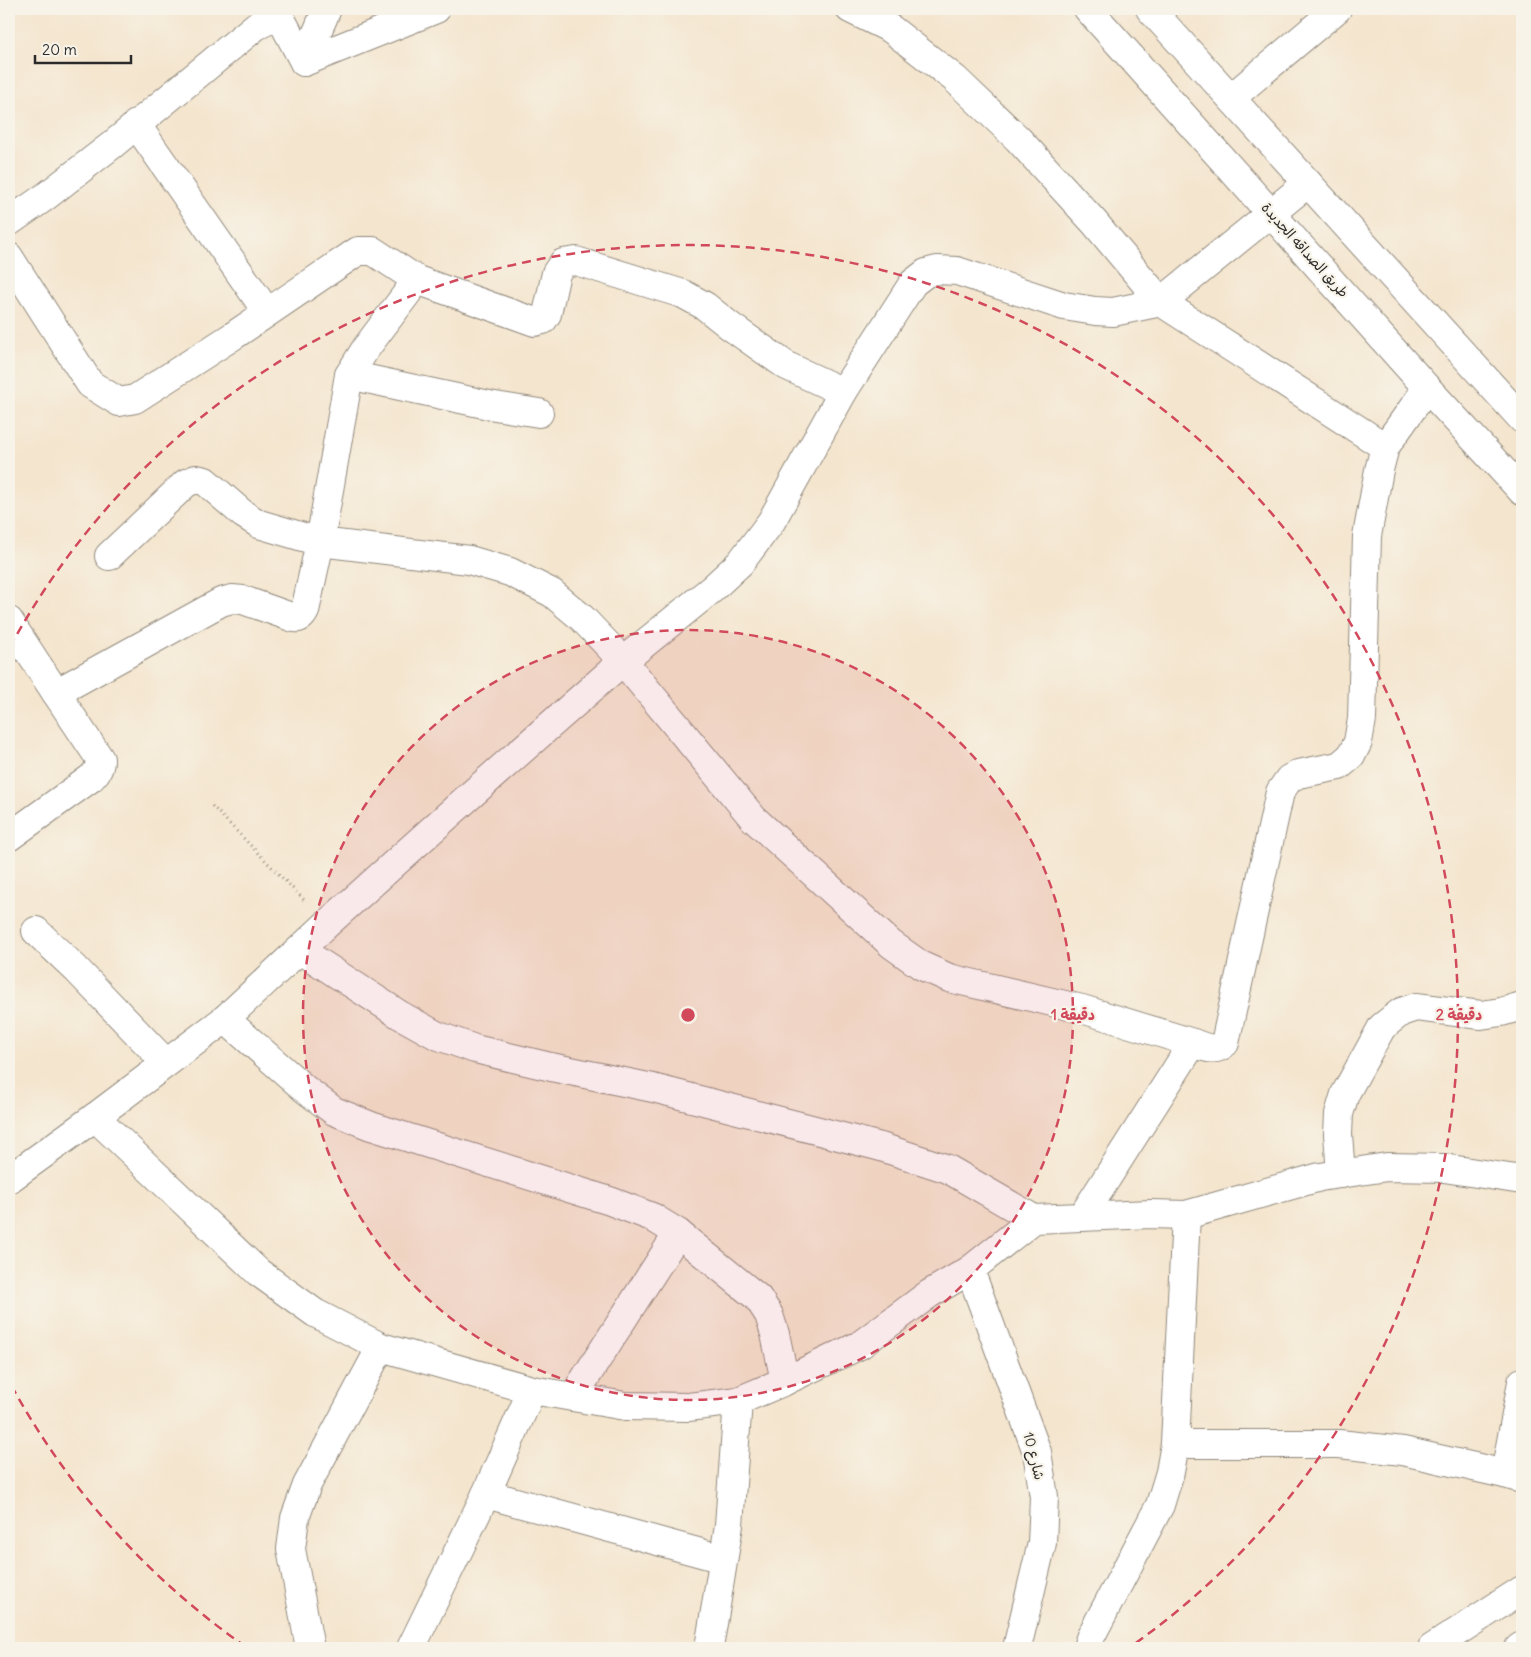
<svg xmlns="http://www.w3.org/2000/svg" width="1531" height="1657" viewBox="0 0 1531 1657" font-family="Delius,'Playpen Sans Arabic',sans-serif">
	<rect width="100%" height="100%" fill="#f7f3e8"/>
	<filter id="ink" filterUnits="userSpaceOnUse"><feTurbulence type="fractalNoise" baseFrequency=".02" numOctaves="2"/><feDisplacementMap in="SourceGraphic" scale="10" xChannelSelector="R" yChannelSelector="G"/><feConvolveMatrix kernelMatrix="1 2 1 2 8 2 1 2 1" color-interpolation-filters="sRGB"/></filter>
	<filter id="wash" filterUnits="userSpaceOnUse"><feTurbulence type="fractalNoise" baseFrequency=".0096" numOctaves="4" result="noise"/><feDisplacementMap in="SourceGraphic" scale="20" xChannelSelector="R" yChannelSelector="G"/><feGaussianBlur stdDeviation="1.12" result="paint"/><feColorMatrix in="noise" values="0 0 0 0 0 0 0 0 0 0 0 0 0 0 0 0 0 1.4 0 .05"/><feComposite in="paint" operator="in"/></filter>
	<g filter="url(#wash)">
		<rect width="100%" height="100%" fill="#f4e5ce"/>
	</g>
	<g filter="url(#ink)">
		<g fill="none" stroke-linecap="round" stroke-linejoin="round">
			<g stroke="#90887c" stroke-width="30">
				<g id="minor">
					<path d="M850,9l41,20 64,50 63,60 76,83 67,80 224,145 -6,23 -12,66 -5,183 -4,23 -7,14 -12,10 -41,8 -9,5 -9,13 -55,251c-10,10 -21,4 -32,0l-111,174"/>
					<polyline points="1088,9 1427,388 1522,491"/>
					<polyline points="1150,9 1522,419"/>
					<polyline points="304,62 327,9"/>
					<polyline points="1231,98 1337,9"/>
					<polyline points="136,124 267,312"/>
					<polyline points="9,222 45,197 112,145 256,26 279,15 304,62 436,9"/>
					<polyline points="9,257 90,384 119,402 135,399 233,336 358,251 373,251 417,280 535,322 543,320 547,314 556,273 563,263 576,261 683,294 705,306 730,326 787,366 843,392"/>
					<polyline points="349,375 489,405 539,413"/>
					<polyline points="1385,447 1427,388"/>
					<polyline points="109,556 186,483 196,479 205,481 243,514 259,524 320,542 469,560 510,572 552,593 582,618 623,661 753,818 891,944 922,966 949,978 1082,1009 1193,1043"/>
					<polyline points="9,621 56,693"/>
					<path d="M9,837l82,-59c6,-6 9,-10 9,-19l-44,-66 165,-91 11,-3 11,1 51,18c6,1 8,-1 11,-7l15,-69 29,-167 17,-27 51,-68"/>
					<polyline points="36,931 76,969 166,1063"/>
					<polyline points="300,950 400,1015 436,1035 475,1049 551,1067 653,1088 881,1147 948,1169 1034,1219"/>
					<polyline points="225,1019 306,1090 334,1111 371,1126 610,1201 652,1217 678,1233 758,1298 769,1315 775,1334 785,1381"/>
					<polyline points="95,1117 258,1272 315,1313 381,1347 532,1390 625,1406 688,1407 738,1401 785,1381 860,1345 929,1294 970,1270 1034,1219 1151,1214 1186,1215 1320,1177 1387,1167 1444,1168 1522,1180"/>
					<polyline points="1341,1174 1338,1134 1339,1114 1345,1094 1382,1027 1401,1012 1416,1007 1481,1015 1501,1012 1522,1006"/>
					<polyline points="9,1179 95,1117 225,1019 327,924 464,801 623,661 712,589 740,563 771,522 843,392 913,283 926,273 937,270 957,271 1064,306 1095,311 1113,312 1161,302 1308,183"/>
					<polyline points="970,1270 1037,1452 1044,1497 1042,1543 1017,1648"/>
					<polyline points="573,1397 678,1233"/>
					<polyline points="1175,1444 1339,1444 1403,1451 1505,1474 1522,1479"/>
					<polyline points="1505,1474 1522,1382"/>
					<polyline points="486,1494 723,1559"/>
					<polyline points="310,1648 291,1549 295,1518 307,1485 381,1347"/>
					<polyline points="411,1648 486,1494 532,1390"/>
					<polyline points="709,1648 729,1525 738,1401"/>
					<polyline points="1087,1648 1090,1638 1160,1505 1170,1472 1175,1444 1186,1215"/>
					<polyline points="1432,1648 1522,1590"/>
					<polyline points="1519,1648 1522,1646"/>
				</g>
			</g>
			<polyline stroke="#90887c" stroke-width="3" stroke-dasharray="1 4" stroke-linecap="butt" points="212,806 306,902"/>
			<use href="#minor" stroke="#fff" stroke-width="28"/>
		</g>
	</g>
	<circle cx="688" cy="1015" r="385" fill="#d1495b" fill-opacity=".12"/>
	<g fill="none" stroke="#d1495b" stroke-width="2.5" stroke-dasharray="9 6">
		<circle cx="688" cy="1015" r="385"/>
		<path d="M246 1647A771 771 0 0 1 10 1383M10 647A771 771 0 1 1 1130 1647"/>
	</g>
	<g text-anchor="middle" stroke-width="4.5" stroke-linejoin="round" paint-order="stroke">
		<g font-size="14" fill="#2b2b2b" stroke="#f7f3e8">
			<text transform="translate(1305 250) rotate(48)" y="5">طريق الصداقه الجديدة</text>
			<text transform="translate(1034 1456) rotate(76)" y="5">شارع 10</text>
		</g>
	</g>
	<circle cx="688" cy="1015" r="8" fill="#d1495b" stroke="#f7f3e8" stroke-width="2.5"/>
	<g font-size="15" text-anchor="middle" font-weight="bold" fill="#d1495b" stroke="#f7f3e8" stroke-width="4.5" stroke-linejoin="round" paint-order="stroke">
		<text x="1073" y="1020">1 دقيقة</text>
		<text x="1459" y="1020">2 دقيقة</text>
	</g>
	<rect width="1531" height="1657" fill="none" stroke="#f7f3e8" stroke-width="30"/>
	<path d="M35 55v8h96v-8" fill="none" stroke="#2b2b2b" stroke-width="2.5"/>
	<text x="42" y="55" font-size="15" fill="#2b2b2b" stroke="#f7f3e8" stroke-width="4" paint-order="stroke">20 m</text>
</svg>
